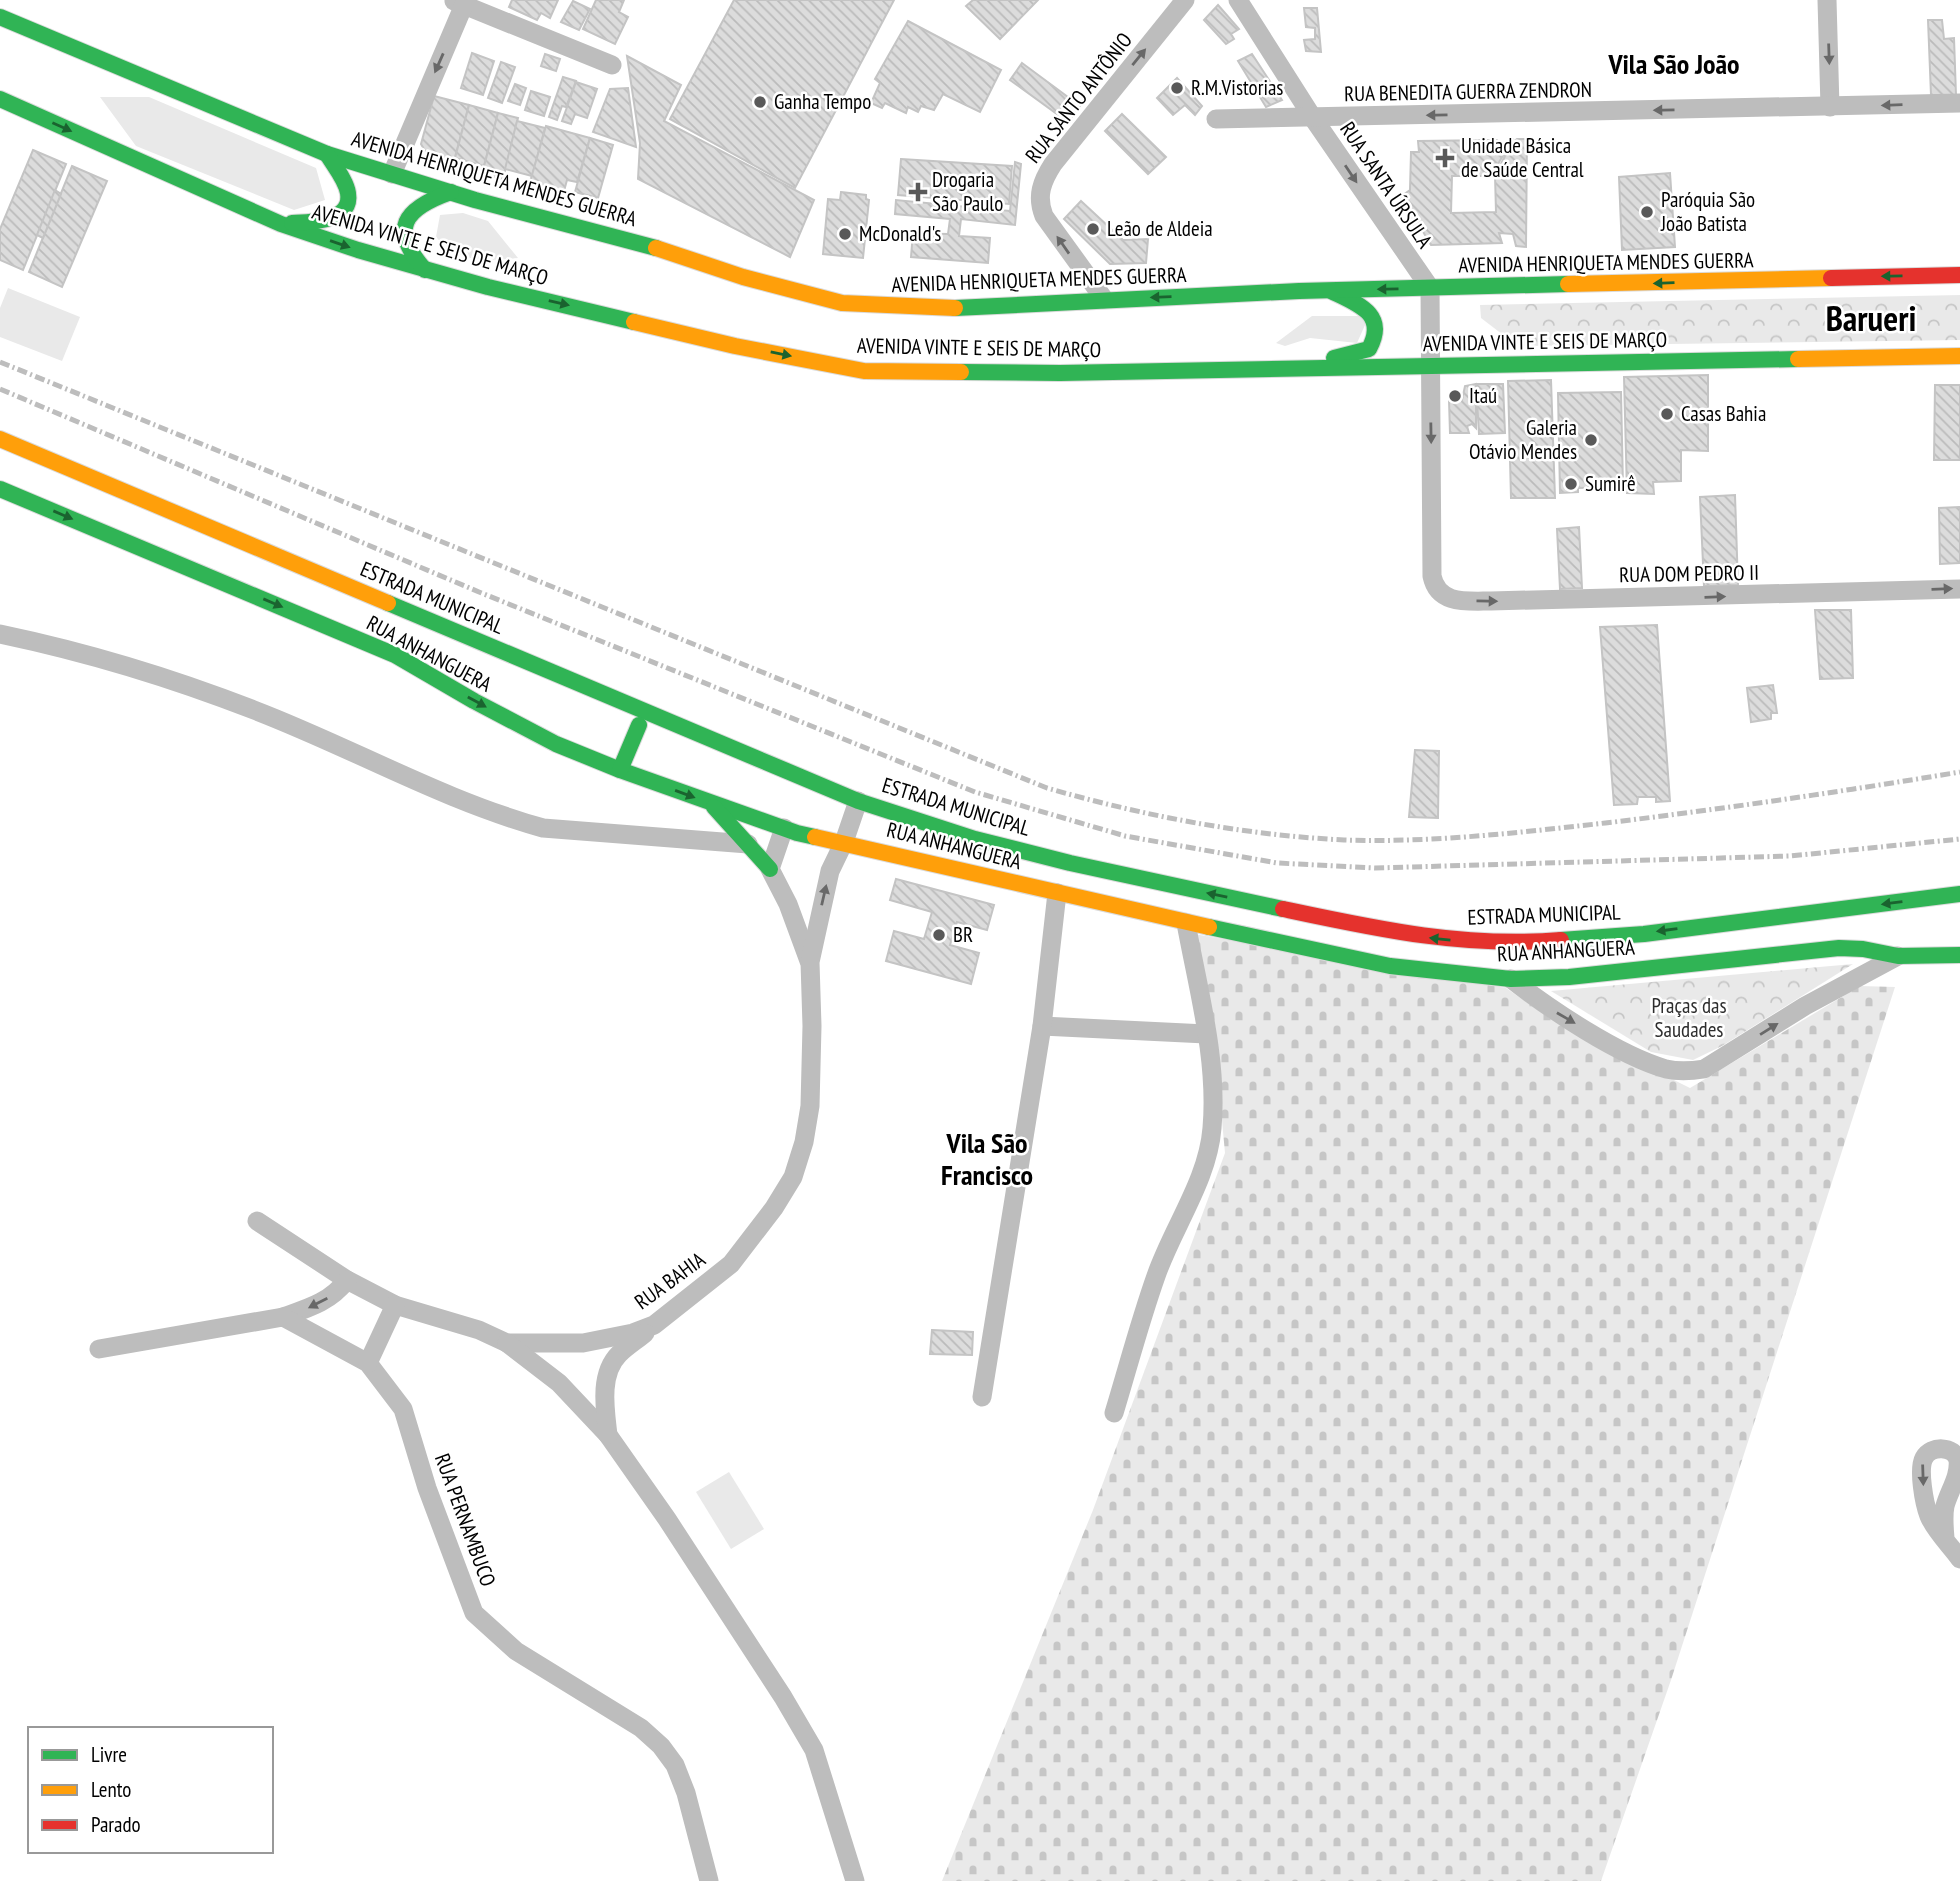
<svg xmlns="http://www.w3.org/2000/svg" width="1960" height="1881" viewBox="0 0 1960 1881" font-family="'PT Sans Narrow',sans-serif">
	<defs>
		<pattern id="cemetery-stones" width="16" height="16" patternUnits="userSpaceOnUse" patternTransform="scale(1.75)"><rect width="16" height="16" fill="#e9e9e9"/><path d="M2 7V4a2 2 0 0 1 4 0v3zM10 15v-3a2 2 0 0 1 4 0v3z" fill="#c6c6c6"/></pattern>
		<pattern id="park-crowns" width="20" height="18" patternUnits="userSpaceOnUse" patternTransform="scale(1.75)"><rect width="20" height="18" fill="#e9e9e9"/><path d="M2 6a3 3 0 1 1 6 0M12 15a3 3 0 1 1 6 0" fill="none" stroke="#c6c6c6"/></pattern>
		<pattern id="building-back-hatch" width="6" height="6" patternUnits="userSpaceOnUse" patternTransform="scale(1.75)"><rect width="6" height="6" fill="#dcdcdc"/><path d="M-1 5l2 2M0 0l6 6M5-1l2 2" fill="none" stroke="#bbb"/></pattern>
	</defs>
	<rect width="100%" height="100%" fill="#fff"/>
	<g fill="#e9e9e9">
		<polygon points="100,97 149,97 316,168 325,200 294,210 136,146"/>
		<path d="M463,213l25,8 30,37c-33,3 -57,6 -82,-21l4,-22z"/>
		<polygon points="8,288 80,317 62,361 0,337 0,308"/>
		<polygon points="1312,316 1369,316 1357,343 1310,338 1285,346 1276,343"/>
		<polygon points="729,1472 764,1529 731,1549 696,1492"/>
	</g>
	<polygon fill="url(#cemetery-stones)" points="1194,934 1506,988 1551,1019 1690,1088 1860,986 1895,987 1671,1680 1601,1881 942,1881 1093,1510 1225,1153 1213,1023"/>
	<g fill="url(#park-crowns)">
		<polygon points="1960,295 1960,340 1521,346 1511,341 1481,318 1480,305"/>
		<polygon points="1853,964 1722,1046 1693,1060 1651,1052 1551,991"/>
	</g>
	<g fill="url(#building-back-hatch)" stroke="#c4c4c4" stroke-width="2">
		<polygon points="512,0 558,0 550,18 541,13 537,20 509,7"/>
		<polygon points="596,0 624,0 619,12 628,17 615,44 583,29"/>
		<polygon points="734,0 894,0 795,188 670,119"/>
		<polygon points="973,0 1038,0 1000,39 966,6"/>
		<polygon points="573,1 590,9 579,30 561,22"/>
		<polygon points="1218,5 1239,29 1231,34 1234,39 1226,44 1204,20"/>
		<polygon points="1304,8 1317,8 1321,52 1306,51 1304,40 1315,39 1315,28 1306,27"/>
		<polygon points="1928,20 1942,20 1944,39 1954,38 1956,95 1931,95"/>
		<polygon points="908,21 1001,70 980,112 943,94 934,110 921,106 918,112 908,107 906,113 885,103 882,108 871,103 880,83 875,79"/>
		<polygon points="472,53 494,61 483,95 461,88"/>
		<polygon points="545,54 560,59 556,71 541,66"/>
		<polygon points="1252,54 1282,100 1266,107 1238,61"/>
		<polygon points="627,56 681,85 664,121 814,200 790,257 638,179 640,143"/>
		<polygon points="501,62 515,67 502,103 488,98"/>
		<polygon points="1022,63 1080,106 1068,122 1010,80"/>
		<polygon points="563,77 576,81 566,107 562,106 557,120 549,117"/>
		<polygon points="1177,78 1202,106 1195,115 1185,105 1173,115 1157,98"/>
		<polygon points="576,82 597,89 587,118 575,114 571,124 562,121"/>
		<polygon points="515,84 526,88 520,105 508,101"/>
		<polygon points="628,88 636,147 593,132 610,89"/>
		<polygon points="531,91 550,97 544,116 525,110"/>
		<polygon points="434,96 469,105 453,165 430,159 421,144"/>
		<polygon points="469,105 498,113 484,166 455,158"/>
		<polygon points="498,113 518,118 503,179 482,174"/>
		<polygon points="1122,114 1166,157 1148,174 1105,131"/>
		<polygon points="517,121 545,128 532,176 505,169"/>
		<polygon points="546,126 590,138 577,182 567,180 564,191 530,182"/>
		<polygon points="590,138 613,145 598,198 575,192"/>
		<polygon points="1517,139 1527,139 1526,247 1516,246 1513,234 1499,233 1502,243 1431,245 1419,225 1414,227 1400,197 1410,190 1411,152 1419,152 1418,141 1497,140 1500,144 1512,140 1491,176 1452,176 1451,213 1496,212 1495,175 1512,143"/>
		<polygon points="33,150 66,164 23,270 0,260 0,229"/>
		<polygon points="901,159 1012,166 1009,204 898,195"/>
		<polygon points="1015,162 1021,164 1015,225 961,219 959,236 990,238 988,263 911,257 913,233 948,234 950,219 895,214 896,200 1010,211"/>
		<polygon points="72,166 107,181 62,287 29,272"/>
		<polygon points="1670,173 1675,247 1622,250 1619,177"/>
		<polygon points="55,190 61,194 43,238 37,235"/>
		<polygon points="841,192 866,195 866,199 869,200 863,258 823,254 828,199 840,200"/>
		<polygon points="1081,201 1123,240 1148,239 1146,263 1110,264 1064,219"/>
		<polygon points="1708,375 1708,451 1681,450 1681,481 1653,482 1654,494 1627,493 1624,377"/>
		<polygon points="1551,380 1555,498 1511,498 1508,381"/>
		<polygon points="1476,384 1476,428 1472,424 1467,426 1469,433 1450,433 1449,400 1462,400 1465,386"/>
		<polygon points="1476,384 1503,384 1505,433 1479,434"/>
		<polygon points="1935,385 1960,385 1960,460 1934,460"/>
		<polygon points="1621,392 1623,487 1578,488 1578,492 1560,493 1558,393"/>
		<polygon points="1735,495 1738,585 1704,586 1700,497"/>
		<polygon points="1960,507 1960,563 1940,564 1939,508"/>
		<polygon points="1579,527 1582,588 1560,589 1557,529"/>
		<polygon points="1815,610 1851,610 1853,678 1820,679"/>
		<polygon points="1657,625 1670,801 1656,802 1656,797 1638,797 1637,804 1614,805 1600,627"/>
		<polygon points="1773,685 1777,713 1771,713 1771,719 1751,722 1747,688"/>
		<polygon points="1415,750 1439,751 1438,818 1409,817"/>
		<polygon points="896,879 994,905 987,930 957,922 950,945 979,953 971,984 886,961 894,931 924,939 932,912 890,900"/>
		<polygon points="932,1330 973,1332 972,1355 930,1354"/>
	</g>
	<g fill="none" stroke-linecap="round" stroke-linejoin="round">
		<g stroke="#dbdbdb" stroke-width="18">
			<g id="fast">
				<polyline points="0,17 327,154 475,200 656,248"/>
				<polyline points="0,99 281,224 358,250 488,287 634,322"/>
				<path d="M292,223c18,-1 61,-1 56,-30 -2,-13 -14,-27 -21,-39"/>
				<path d="M425,270c-36,-41 -22,-61 26,-78"/>
				<path d="M1331,291c27,13 57,23 38,58l-35,9"/>
				<polyline points="955,308 1299,291 1568,284"/>
				<polyline points="961,372 1060,373 1798,359"/>
				<polyline points="0,489 395,655 474,701 556,744 620,770 797,833 815,837"/>
				<polyline points="388,603 858,801 975,839 1070,863 1283,909"/>
				<polyline points="620,770 639,725"/>
				<polyline points="714,807 770,869"/>
				<polyline points="1209,927 1390,966 1511,979 1569,977 1839,948 1863,949 1898,956 1960,955"/>
				<polyline points="1561,940 1644,934 1960,894"/>
			</g>
		</g>
		<g stroke="#dbdbdb" stroke-width="18">
			<g id="slow">
				<polyline points="656,248 743,277 842,303 955,308"/>
				<polyline points="1568,284 1831,278"/>
				<polyline points="634,322 735,346 864,371 961,372"/>
				<polyline points="1798,359 1960,356"/>
				<polyline points="0,439 388,603"/>
				<polyline points="815,837 1209,927"/>
			</g>
		</g>
		<g stroke="#dbdbdb" stroke-width="18">
			<g id="jam">
				<polyline points="1831,278 1960,275"/>
				<path d="M1283,909c94,20 180,39 278,31"/>
			</g>
		</g>
		<g stroke="#bdbdbd" stroke-width="19">
			<path d="M1238,0l75,118 117,170 2,288c6,29 35,25 59,25l469,-12"/>
			<polyline points="1827,0 1830,107"/>
			<polyline points="454,1 612,65"/>
			<polyline points="1216,119 1960,103"/>
			<polyline points="392,174 466,0"/>
			<path d="M1104,299l-60,-83c-8,-20 -2,-35 9,-52l132,-164"/>
			<path d="M0,634c86,18 172,44 254,76 97,37 188,90 289,118l205,16"/>
			<polyline points="784,828 770,869 788,904 809,961"/>
			<path d="M1511,979c40,31 107,76 155,90 13,3 26,2 38,0l101,-63 93,-50"/>
			<polyline points="1042,1026 1206,1034"/>
			<polyline points="257,1221 347,1280 395,1305 479,1330 507,1343 583,1343 633,1333 654,1325 731,1264 774,1208 793,1177 804,1142 810,1106 812,1026 810,962 830,871 844,842 858,801"/>
			<path d="M283,1317c26,-9 47,-15 64,-37"/>
			<polyline points="507,1343 559,1383 608,1435 667,1519 783,1697 814,1750 855,1881"/>
			<polyline points="99,1349 283,1317 368,1363 403,1409 427,1488 474,1613 516,1651 641,1728 661,1746 675,1765 686,1793 709,1881"/>
			<polyline points="368,1363 395,1305"/>
			<polyline points="982,1397 1042,1026 1057,893"/>
			<path d="M1114,1413c14,-46 26,-92 42,-137 17,-49 52,-96 56,-148 6,-68 -14,-139 -26,-205"/>
			<path d="M608,1435c-3,-26 -9,-61 11,-81 8,-8 18,-14 26,-21"/>
			<path d="M1945,1538c-1,-11 -2,-22 0,-32 4,-15 15,-30 13,-46 -4,-14 -27,-15 -34,-2 -6,11 0,45 5,58 6,15 22,30 31,43"/>
		</g>
		<use href="#fast" stroke="#30b455" stroke-width="16"/>
		<use href="#slow" stroke="#ff9f0a" stroke-width="16"/>
		<use href="#jam" stroke="#e5322d" stroke-width="16"/>
		<g stroke="#bdbdbd" stroke-width="5" stroke-dasharray="10 3.5 2 3.5" stroke-linecap="butt">
			<path d="M0,362l1047,426c97,28 197,47 297,52 90,3 180,-8 270,-18 116,-14 231,-31 346,-50"/>
			<polyline points="0,389 479,592 975,792 1125,836 1277,863 1375,868 1790,856 1960,839"/>
		</g>
	</g>
	<defs><path id="oneway-solid" d="M-6-.8H1V-3.2L6.5 0L1 3.2V.8H-6Z" transform="scale(1.75)"/></defs>
	<g fill="#686868">
		<use href="#oneway-solid" transform="translate(1829 54) rotate(88)"/>
		<use href="#oneway-solid" transform="translate(1139 57) rotate(-51)"/>
		<use href="#oneway-solid" transform="translate(439 63) rotate(114)"/>
		<use href="#oneway-solid" transform="translate(1892 105) rotate(178)"/>
		<use href="#oneway-solid" transform="translate(1664 110) rotate(179)"/>
		<use href="#oneway-solid" transform="translate(1437 115) rotate(179)"/>
		<use href="#oneway-solid" transform="translate(1351 174) rotate(56)"/>
		<use href="#oneway-solid" transform="translate(1063 245) rotate(-125)"/>
		<use href="#oneway-solid" transform="translate(1431 433) rotate(89)"/>
		<use href="#oneway-solid" transform="translate(1942 589) rotate(-2)"/>
		<use href="#oneway-solid" transform="translate(1715 597) rotate(-2)"/>
		<use href="#oneway-solid" transform="translate(1487 601) rotate(1)"/>
		<use href="#oneway-solid" transform="translate(824 895) rotate(-77)"/>
		<use href="#oneway-solid" transform="translate(1566 1018) rotate(30)"/>
		<use href="#oneway-solid" transform="translate(1769 1029) rotate(-32)"/>
		<use href="#oneway-solid" transform="translate(318 1303) rotate(153)"/>
		<use href="#oneway-solid" transform="translate(1923 1475) rotate(88)"/>
	</g>
	<g fill="#1a632f">
		<use href="#oneway-solid" transform="translate(62 127) rotate(24)"/>
		<use href="#oneway-solid" transform="translate(340 244) rotate(19)"/>
		<use href="#oneway-solid" transform="translate(1892 276) rotate(179)"/>
		<use href="#oneway-solid" transform="translate(1664 283) rotate(178)"/>
		<use href="#oneway-solid" transform="translate(1388 289) rotate(179)"/>
		<use href="#oneway-solid" transform="translate(1161 297) rotate(178)"/>
		<use href="#oneway-solid" transform="translate(559 303) rotate(13)"/>
		<use href="#oneway-solid" transform="translate(781 354) rotate(11)"/>
		<use href="#oneway-solid" transform="translate(63 515) rotate(23)"/>
		<use href="#oneway-solid" transform="translate(273 603) rotate(23)"/>
		<use href="#oneway-solid" transform="translate(477 702) rotate(29)"/>
		<use href="#oneway-solid" transform="translate(685 794) rotate(20)"/>
		<use href="#oneway-solid" transform="translate(1217 895) rotate(-168)"/>
		<use href="#oneway-solid" transform="translate(1892 903) rotate(173)"/>
		<use href="#oneway-solid" transform="translate(1667 930) rotate(172)"/>
		<use href="#oneway-solid" transform="translate(1440 939) rotate(-174)"/>
	</g>
	<g fill="#595959" stroke="#fff" stroke-width="2.5">
		<circle cx="1177" cy="88" r="7"/>
		<circle cx="760" cy="102" r="7"/>
		<path d="M1441.5 147.5h7v7h7v7h-7v7h-7v-7h-7v-7h7z"/>
		<path d="M914.5 181.5h7v7h7v7h-7v7h-7v-7h-7v-7h7z"/>
		<circle cx="1647" cy="212" r="7"/>
		<circle cx="1093" cy="229" r="7"/>
		<circle cx="845" cy="234" r="7"/>
		<circle cx="1455" cy="396" r="7"/>
		<circle cx="1667" cy="414" r="7"/>
		<circle cx="1591" cy="440" r="7"/>
		<circle cx="1571" cy="484" r="7"/>
		<circle cx="939" cy="935" r="7"/>
	</g>
	<g text-anchor="middle" stroke-width="5" stroke-linejoin="round" paint-order="stroke">
		<g font-size="21" fill="#000" stroke="#fff" text-anchor="start">
			<text x="1191" y="95">R.M.Vistorias</text>
			<text x="774" y="109">Ganha Tempo</text>
			<text x="1461" y="153">Unidade Básica<tspan x="1461" dy="24">de Saúde Central</tspan></text>
			<text x="932" y="187">Drogaria<tspan x="932" dy="24">São Paulo</tspan></text>
			<text x="1661" y="207">Paróquia São<tspan x="1661" dy="24">João Batista</tspan></text>
			<text x="1107" y="236">Leão de Aldeia</text>
			<text x="859" y="241">McDonald's</text>
			<text x="1469" y="403">Itaú</text>
			<text x="1681" y="421">Casas Bahia</text>
			<text x="1577" y="435" text-anchor="end">Galeria<tspan x="1577" dy="24">Otávio Mendes</tspan></text>
			<text x="1585" y="491">Sumirê</text>
			<text x="953" y="942">BR</text>
		</g>
		<g font-size="21" fill="#000" stroke="#fff">
			<text transform="translate(1468 92) rotate(-1)" y="7">RUA BENEDITA GUERRA ZENDRON</text>
			<text transform="translate(1079 98) rotate(-52)" y="7">RUA SANTO ANTÔNIO</text>
			<text transform="translate(494 179) rotate(16)" y="7">AVENIDA HENRIQUETA MENDES GUERRA</text>
			<text transform="translate(1386 185) rotate(56)" y="7">RUA SANTA ÚRSULA</text>
			<text transform="translate(430 245) rotate(16)" y="7">AVENIDA VINTE E SEIS DE MARÇO</text>
			<text transform="translate(1606 263) rotate(-1)" y="7">AVENIDA HENRIQUETA MENDES GUERRA</text>
			<text transform="translate(1039 280) rotate(-2)" y="7">AVENIDA HENRIQUETA MENDES GUERRA</text>
			<text transform="translate(1545 342) rotate(-1)" y="7">AVENIDA VINTE E SEIS DE MARÇO</text>
			<text transform="translate(979 348) rotate(1)" y="7">AVENIDA VINTE E SEIS DE MARÇO</text>
			<text transform="translate(1689 574) rotate(-1)" y="7">RUA DOM PEDRO II</text>
			<text transform="translate(432 598) rotate(23)" y="7">ESTRADA MUNICIPAL</text>
			<text transform="translate(429 654) rotate(28)" y="7">RUA ANHANGUERA</text>
			<text transform="translate(956 807) rotate(17)" y="7">ESTRADA MUNICIPAL</text>
			<text transform="translate(954 846) rotate(14)" y="7">RUA ANHANGUERA</text>
			<text transform="translate(1544 915) rotate(-2)" y="7">ESTRADA MUNICIPAL</text>
			<text transform="translate(1566 951) rotate(-3)" y="7">RUA ANHANGUERA</text>
			<text transform="translate(670 1281) rotate(-36)" y="7">RUA BAHIA</text>
			<text transform="translate(465 1520) rotate(70)" y="7">RUA PERNAMBUCO</text>
		</g>
		<g font-size="21" fill="#2e2e2e" stroke="#fff">
			<text x="1689" y="1013">Praças das<tspan x="1689" dy="24">Saudades</tspan></text>
		</g>
		<g font-size="28" font-weight="bold" fill="#000" stroke="#fff">
			<text x="1674" y="74">Vila São João</text>
			<text x="987" y="1153">Vila São<tspan x="987" dy="32">Francisco</tspan></text>
		</g>
		<g font-size="35" font-weight="bold" fill="#000" stroke="#fff">
			<text x="1871" y="331">Barueri</text>
		</g>
	</g>
	<rect x="28" y="1727" width="245" height="126" fill="#ffffff" stroke="#999999" stroke-width="2"/>
	<rect x="42" y="1750" width="35" height="10" fill="#30b455" stroke="#999999" stroke-width="2"/>
	<text x="91" y="1762" font-size="21" fill="#000000">Livre</text>
	<rect x="42" y="1785" width="35" height="10" fill="#ff9f0a" stroke="#999999" stroke-width="2"/>
	<text x="91" y="1797" font-size="21" fill="#000000">Lento</text>
	<rect x="42" y="1820" width="35" height="10" fill="#e5322d" stroke="#999999" stroke-width="2"/>
	<text x="91" y="1832" font-size="21" fill="#000000">Parado</text>
</svg>
